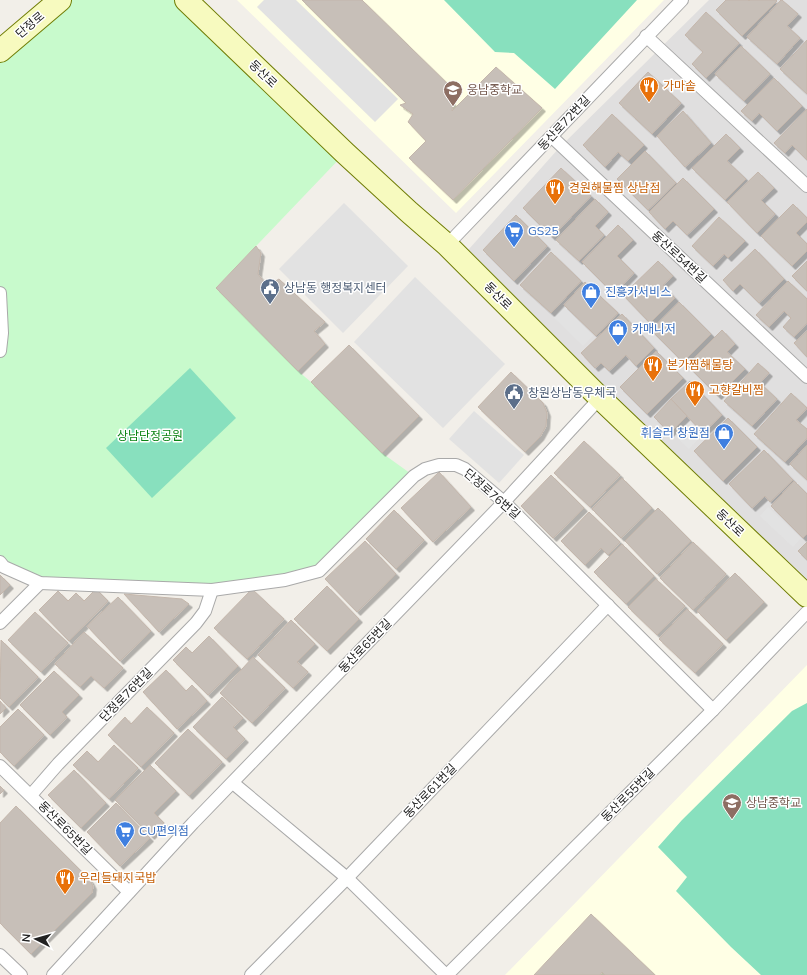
<svg xmlns="http://www.w3.org/2000/svg" width="807" height="975" viewBox="0 0 807 975" font-family="Mulish,'Noto Sans KR',sans-serif">
	<defs>
		<filter id="shadow"><feDropShadow dx="3.5" dy="3.5" stdDeviation="0" flood-color="#0004"/></filter>
	</defs>
	<rect width="100%" height="100%" fill="#f2efe9"/>
	<polygon fill="#e0dfdf" points="709,0 807,0 807,596 461,258 559,148"/>
	<g fill="#ffffe5">
		<polygon points="237,0 664,0 456,213"/>
		<polygon points="807,665 807,975 505,975"/>
	</g>
	<polygon fill="#c8facc" points="60,0 186,0 345,153 216,288 298,371 311,382 382,453 414,476 319,571 212,590 40,583 0,562 0,51"/>
	<g fill="#88e0be">
		<polygon points="444,0 637,0 555,89 514,53 495,52"/>
		<polygon points="190,368 236,418 152,498 106,448"/>
		<polygon points="807,703 807,975 761,975 731,947 676,891 687,877 658,847 682,820 792,711"/>
	</g>
	<g fill="#e2e2e2">
		<polygon points="264,0 296,0 398,99 375,122 257,7"/>
		<polygon points="344,203 408,266 343,333 279,269"/>
		<polygon points="415,277 505,364 443,428 354,342"/>
		<polygon points="564,306 594,335 583,346 553,317"/>
		<polygon points="474,411 524,455 499,483 449,439"/>
		<polygon points="687,420 703,434 689,449 673,434"/>
		<polygon points="768,507 801,538 793,547 760,516"/>
	</g>
	<g fill="#c7bfb8" stroke="#c4b6ab" filter="url(#shadow)">
		<polygon points="302,0 362,0 455,91 449,98 453,103 452,111 496,67 542,108 453,200 409,158 426,141 408,122 413,114 400,105 406,103"/>
		<polygon points="726,0 748,0 749,1 750,0 776,0 777,1 742,36 716,10"/>
		<polygon points="781,0 782,0 798,14 787,26 800,38 777,64 747,37"/>
		<polygon points="706,12 739,43 706,78 692,64 703,52 685,35"/>
		<polygon points="807,40 807,94 780,69"/>
		<polygon points="741,46 770,74 744,101 715,74"/>
		<polygon points="648,72 681,103 652,134 619,103"/>
		<polygon points="774,78 802,106 777,131 759,113 752,121 741,111"/>
		<polygon points="807,109 807,160 792,145 785,153 774,143"/>
		<polygon points="683,111 711,143 685,167 657,136"/>
		<polygon points="612,114 644,145 628,161 618,152 605,167 583,145"/>
		<polygon points="726,134 740,148 727,161 746,179 725,200 692,168"/>
		<polygon points="645,151 676,183 648,210 617,179"/>
		<polygon points="561,168 591,196 552,237 523,208"/>
		<polygon points="758,172 774,188 761,200 775,214 757,233 727,202"/>
		<polygon points="683,178 714,209 687,235 673,221 665,229 649,212"/>
		<polygon points="595,199 608,212 595,226 604,235 579,261 556,240"/>
		<polygon points="793,204 807,218 807,222 796,233 807,244 807,251 792,266 761,236"/>
		<polygon points="516,215 547,246 514,281 483,250"/>
		<polygon points="719,217 745,241 728,258 724,254 713,266 692,246"/>
		<polygon points="618,225 633,240 617,256 634,273 614,294 582,262"/>
		<polygon points="256,246 261,253 258,274 267,286 279,279 325,322 314,331 325,344 298,371 216,288"/>
		<polygon points="755,249 784,279 759,303 740,284 733,291 723,280"/>
		<polygon points="551,252 581,281 551,313 520,285"/>
		<polygon points="658,261 673,276 663,285 675,298 650,323 623,295"/>
		<polygon points="807,261 807,291 792,276"/>
		<polygon points="788,281 807,299 807,323 794,337 783,327 791,318 784,311 769,327 756,315"/>
		<polygon points="585,282 618,313 596,336 564,305"/>
		<polygon points="679,302 711,334 683,362 651,330"/>
		<polygon points="622,314 654,348 636,366 626,355 609,371 601,363 595,368 581,353"/>
		<polygon points="722,330 735,344 727,352 745,369 718,396 687,365"/>
		<polygon points="807,331 807,357 794,343"/>
		<polygon points="349,345 419,416 382,453 311,382"/>
		<polygon points="656,351 683,378 647,414 620,387"/>
		<polygon points="758,363 769,373 760,383 777,399 752,426 724,401"/>
		<polygon points="511,372 543,403 547,413 546,426 540,437 525,452 478,407"/>
		<polygon points="690,381 722,415 703,433 671,399"/>
		<polygon points="791,393 807,408 796,420 807,429 807,438 785,462 754,434"/>
		<polygon points="671,399 687,416 670,433 654,417"/>
		<polygon points="728,418 757,447 723,481 694,451"/>
		<polygon points="584,441 620,475 590,507 554,473"/>
		<polygon points="807,445 807,480 790,464"/>
		<polygon points="764,450 793,480 770,502 765,496 752,508 729,484"/>
		<polygon points="439,472 471,507 433,542 401,508"/>
		<polygon points="551,475 584,508 553,538 521,506"/>
		<polygon points="622,478 652,508 621,538 592,509"/>
		<polygon points="794,481 807,494 807,534 803,538 771,506"/>
		<polygon points="658,508 691,541 657,574 625,541"/>
		<polygon points="394,510 424,540 396,569 366,539"/>
		<polygon points="589,512 620,542 608,555 601,548 585,565 561,541"/>
		<polygon points="365,541 396,574 357,612 325,579"/>
		<polygon points="693,542 726,574 693,610 660,578"/>
		<polygon points="807,542 807,560 798,551"/>
		<polygon points="622,544 654,576 626,604 594,572"/>
		<polygon points="735,573 764,602 726,640 697,611"/>
		<polygon points="0,575 10,585 0,595"/>
		<polygon points="656,579 685,606 657,635 628,607"/>
		<polygon points="327,586 359,619 327,651 294,619"/>
		<polygon points="96,589 108,601 69,641 39,610 58,591 68,601 76,593 84,601"/>
		<polygon points="252,589 284,619 247,659 214,628"/>
		<polygon points="124,594 182,599 189,604 159,632"/>
		<polygon points="118,597 151,631 120,661 87,626"/>
		<polygon points="687,609 723,644 695,673 659,639"/>
		<polygon points="35,612 68,643 41,672 8,640"/>
		<polygon points="291,620 315,644 297,662 308,672 293,688 258,655"/>
		<polygon points="84,632 123,668 104,688 91,676 80,687 55,664"/>
		<polygon points="209,636 238,666 208,695 173,660 186,647 192,653"/>
		<polygon points="1,640 38,677 9,707 0,698"/>
		<polygon points="253,657 285,688 252,723 220,693"/>
		<polygon points="166,670 186,691 192,685 207,701 177,729 143,692"/>
		<polygon points="54,671 79,695 62,712 67,717 50,735 20,705"/>
		<polygon points="222,697 243,718 233,727 245,739 226,759 193,727"/>
		<polygon points="0,701 6,708 0,714"/>
		<polygon points="147,707 174,733 141,767 108,735 125,717 131,724"/>
		<polygon points="18,709 44,735 14,766 0,752 0,727"/>
		<polygon points="188,729 222,762 189,796 155,763"/>
		<polygon points="114,745 138,768 109,799 73,765 87,751 98,762"/>
		<polygon points="150,765 176,791 154,813 164,823 151,836 115,800"/>
		<polygon points="74,770 106,803 81,828 48,795"/>
		<polygon points="0,786 4,790 0,794"/>
		<polygon points="116,803 150,838 120,866 87,832"/>
		<polygon points="16,806 90,880 93,886 92,893 31,954 0,923 0,823"/>
		<polygon points="591,914 655,975 605,975 602,972 600,975 534,975"/>
	</g>
	<g fill="none" stroke-linecap="round" stroke-linejoin="round">
		<g stroke="#a9a9a9" stroke-width="14">
			<g id="lane">
				<polyline points="646,36 807,186"/>
				<polyline points="552,137 807,377"/>
				<polyline points="447,245 682,0"/>
				<polyline points="0,293 2,333 0,351"/>
				<polyline points="0,562 4,567 40,583 212,590 285,580 319,571 414,476 425,469 439,465 456,465 465,469 504,502 713,710"/>
				<polyline points="0,623 40,583"/>
				<polyline points="0,766 129,892"/>
				<polyline points="233,783 347,878 446,975"/>
				<polyline points="31,795 58,764 196,623 205,611 212,590"/>
				<polyline points="0,955 21,975"/>
				<polyline points="53,975 193,823 504,502 600,398"/>
				<polyline points="251,975 347,878 608,605"/>
				<polyline points="447,975 713,710 807,612"/>
			</g>
		</g>
		<g stroke="#707d05" stroke-width="24">
			<g id="secondary">
				<polyline points="186,0 345,153 409,212 447,245 600,398 807,596"/>
				<polyline points="0,51 60,0"/>
			</g>
		</g>
		<use href="#lane" stroke="#fff" stroke-width="12"/>
		<use href="#secondary" stroke="#f7fabf" stroke-width="22"/>
	</g>
	<defs>
		<g id="restaurant-pin" transform="scale(1)"><path d="M0 17L-7.5 6A9.5 9.5 0 1 1 7.5 6Z" fill="#e8710a" stroke="#fff"/><path d="M-5-6h1v4h1v-4h1v4h1v-4h1v5L-1.5 .5V6h-2V.5L-5-1ZM5-6V6H3V1.5H1.5Q1.5-4 5-6Z" fill="#fff"/></g>
		<g id="school-pin" transform="scale(1)"><path d="M0 17L-7.5 6A9.5 9.5 0 1 1 7.5 6Z" fill="#8d6e63" stroke="#fff"/><path d="M0-5L7-2L0 1L-7-2ZM-4 1L0 2.5L4 1V4Q0 6-4 4Z" fill="#fff"/></g>
		<g id="supermarket-pin" transform="scale(1)"><path d="M0 17L-7.5 6A9.5 9.5 0 1 1 7.5 6Z" fill="#3f7fe0" stroke="#fff"/><path d="M-6-5.5h2.5l.6 2H6L4.5 2H-2.5L-4.4-4H-6ZM-1.5 3.2a1.3 1.3 0 1 0 .1 0ZM3 3.2a1.3 1.3 0 1 0 .1 0Z" fill="#fff"/></g>
		<g id="civic-pin" transform="scale(1)"><path d="M0 17L-7.5 6A9.5 9.5 0 1 1 7.5 6Z" fill="#5c6f8a" stroke="#fff"/><path d="M-.6-6.5H3V-4.5H.6V-3L4-1V1h2V6H-6V1h2V-1L-.6-3ZM-1.2 2.5V6h2.4V2.5Z" fill="#fff"/></g>
		<g id="shop-pin" transform="scale(1)"><path d="M0 17L-7.5 6A9.5 9.5 0 1 1 7.5 6Z" fill="#3f7fe0" stroke="#fff"/><path d="M-5-2.5h2.3a2.7 3.5 0 0 1 5.4 0H5L5.5 6h-11ZM-1.5-2.5h3a1.5 2.3 0 0 0-3 0Z" fill="#fff"/></g>
	</defs>
	<g fill-rule="evenodd">
		<use href="#restaurant-pin" x="649" y="86"/>
		<use href="#school-pin" x="453" y="90"/>
		<use href="#restaurant-pin" x="555" y="188"/>
		<use href="#supermarket-pin" x="514" y="231"/>
		<use href="#civic-pin" x="270" y="288"/>
		<use href="#shop-pin" x="591" y="292"/>
		<use href="#shop-pin" x="618" y="329"/>
		<use href="#restaurant-pin" x="653" y="365"/>
		<use href="#restaurant-pin" x="695" y="390"/>
		<use href="#civic-pin" x="514" y="393"/>
		<use href="#shop-pin" x="724" y="433"/>
		<use href="#school-pin" x="732" y="803"/>
		<use href="#supermarket-pin" x="125" y="831"/>
		<use href="#restaurant-pin" x="65" y="878"/>
	</g>
	<g text-anchor="middle" stroke-width="3" stroke-linejoin="round" paint-order="stroke">
		<g font-size="12" fill="#222" stroke="#fff">
			<text transform="translate(30 25) rotate(-40)" y="4">단정로</text>
			<text transform="translate(263 74) rotate(44)" y="4">동산로</text>
			<text transform="translate(564 123) rotate(-47)" y="4">동산로72번길</text>
			<text transform="translate(679 257) rotate(43)" y="4">동산로54번길</text>
			<text transform="translate(498 296) rotate(45)" y="4">동산로</text>
			<text transform="translate(492 494) rotate(41)" y="4">단정로76번길</text>
			<text transform="translate(730 523) rotate(44)" y="4">동산로</text>
			<text transform="translate(365 646) rotate(-46)" y="4">동산로65번길</text>
			<text transform="translate(126 695) rotate(-46)" y="4">단정로76번길</text>
			<text transform="translate(430 791) rotate(-46)" y="4">동산로61번길</text>
			<text transform="translate(628 795) rotate(-45)" y="4">동산로55번길</text>
			<text transform="translate(65 828) rotate(45)" y="4">동산로65번길</text>
		</g>
		<g font-size="12" fill="#c56008" stroke="#fff" text-anchor="start">
			<text x="663" y="90">가마솥</text>
			<text x="569" y="192">경원해물찜 상남점</text>
			<text x="667" y="369">본가찜해물탕</text>
			<text x="709" y="394">고향갈비찜</text>
			<text x="79" y="882">우리들돼지국밥</text>
		</g>
		<g font-size="12" fill="#785e54" stroke="#fff" text-anchor="start">
			<text x="467" y="94">웅남중학교</text>
			<text x="746" y="807">상남중학교</text>
		</g>
		<g font-size="12" fill="#366cbe" stroke="#fff" text-anchor="start">
			<text x="528" y="235">GS25</text>
			<text x="605" y="296">진흥카서비스</text>
			<text x="632" y="333">카매니저</text>
			<text x="710" y="437" text-anchor="end">휘슬러 창원점</text>
			<text x="139" y="835">CU편의점</text>
		</g>
		<g font-size="12" fill="#4e5e75" stroke="#fff" text-anchor="start">
			<text x="284" y="292">상남동 행정복지센터</text>
			<text x="528" y="397">창원상남동우체국</text>
		</g>
		<g font-size="12" fill="#0c8416" stroke="#fff">
			<text x="150" y="440">상남단정공원</text>
		</g>
	</g>
	<g transform="translate(36 939) rotate(276)" stroke="#ffffff" stroke-width="3" paint-order="stroke">
	<path d="M0-3L7 15L0 10L-7 15Z" fill="#222222"/>
	<text y="-6" font-size="11" font-weight="bold" text-anchor="middle" fill="#222222">N</text>
	</g>
</svg>
